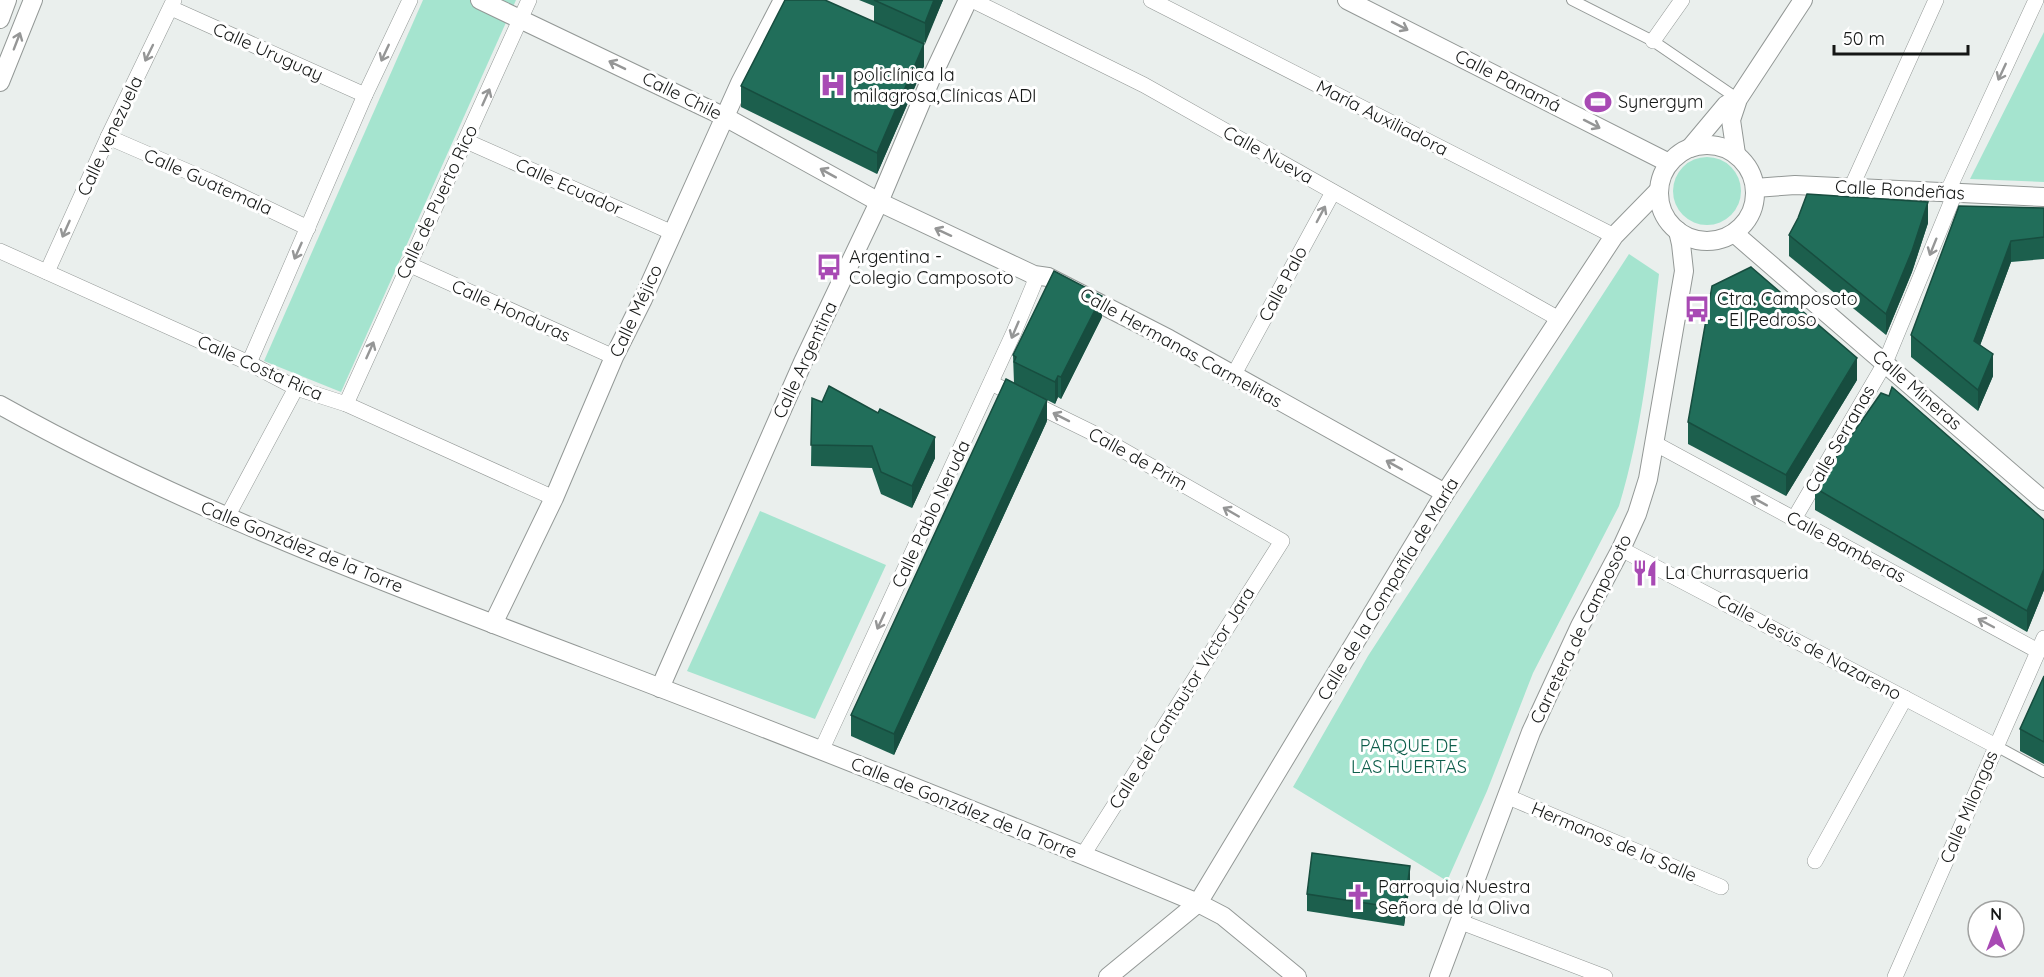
<svg xmlns="http://www.w3.org/2000/svg" width="2044" height="977" viewBox="0 0 2044 977" font-family="Quicksand,sans-serif">
	<rect width="100%" height="100%" fill="#eaefed"/>
	<g fill="#a5e4cf">
		<polygon points="423,0 516,0 341,392 264,361"/>
		<polygon points="2044,32 2044,182 1970,179"/>
		<circle cx="1707" cy="191" r="34"/>
		<path d="M1629,254l30,20c-9,78 -17,156 -40,232l-86,167 -46,118 -40,90 -154,-94 75,-131z"/>
		<polygon points="760,511 886,565 815,719 687,671"/>
	</g>
	<g fill="none" stroke-linecap="round" stroke-linejoin="round">
		<g stroke="#939896" stroke-width="12">
			<g id="pedestrian">
				<polyline points="1572,0 1653,41 1738,99"/>
				<polyline points="1996,746 2044,772"/>
			</g>
		</g>
		<g stroke="#939896" stroke-width="16">
			<g id="minor">
				<polyline points="972,0 1144,85 1559,319"/>
				<polyline points="1151,0 1614,236"/>
				<polyline points="171,8 365,95"/>
				<polyline points="1653,41 1682,0"/>
				<polyline points="108,137 212,182 308,228"/>
				<polyline points="466,141 673,233"/>
				<polyline points="1851,188 1936,0"/>
				<polyline points="1947,193 2036,0"/>
				<polyline points="0,251 249,363 296,388 346,404 554,498"/>
				<polyline points="408,264 614,357"/>
				<polyline points="47,272 108,137 174,0"/>
				<polyline points="249,363 365,95 410,0"/>
				<polyline points="1233,376 1333,192"/>
				<polyline points="991,383 1091,432 1282,541 1083,855"/>
				<polyline points="346,404 529,0"/>
				<polyline points="1654,443 2038,651"/>
				<polyline points="227,517 296,388"/>
				<polyline points="1794,519 1885,363 1955,193"/>
				<polyline points="1621,549 1996,746"/>
				<polyline points="821,751 1014,332 1034,284 1034,275"/>
				<polyline points="1506,796 1721,887"/>
				<polyline points="1815,861 1905,698"/>
				<polyline points="1461,922 1605,977"/>
				<polyline points="1895,977 2044,638"/>
			</g>
		</g>
		<g stroke="#939896" stroke-width="20">
			<g id="tertiary">
				<polyline points="480,0 725,117 879,202 1034,275 1048,277 1169,339 1445,493"/>
				<polyline points="1347,0 1669,163"/>
				<polyline points="0,19 7,0"/>
				<polyline points="0,82 33,0"/>
				<circle cx="1707" cy="193" r="48"/>
				<polyline points="1690,148 1726,105 1736,99"/>
				<polyline points="1736,154 1731,120 1738,99 1803,0"/>
				<polyline points="1755,188 1795,185 2044,197"/>
				<polyline points="1734,233 2044,501"/>
				<path d="M0,405c184,103 383,177 580,252 207,79 413,160 618,246l25,13 74,61"/>
				<polyline points="493,624 554,498 614,357 643,299 740,83 783,0"/>
				<polyline points="660,688 803,362 879,202 930,81 968,0"/>
				<polyline points="1108,977 1198,903 1445,493 1614,236 1659,190"/>
				<polyline points="1439,977 1531,732 1580,626 1621,549 1637,514 1648,479 1684,271 1681,244 1678,231"/>
			</g>
		</g>
		<use href="#pedestrian" stroke="#fff" stroke-width="10"/>
		<use href="#minor" stroke="#fff" stroke-width="15"/>
		<use href="#tertiary" stroke="#fff" stroke-width="18"/>
	</g>
	<g fill="#1c5f4d">
		<polygon points="859,0 943,0 924,44 924,66 877,174 741,107 741,86 874,22 874,6"/>
		<polygon points="2044,208 2044,259 2011,262 1980,345 1993,376 1978,411 1911,357 1911,335"/>
		<polygon points="1928,223 1912,272 1886,335 1789,256 1789,235"/>
		<polygon points="1102,317 1061,399 1058,397 1055,404 1014,383 1013,355"/>
		<polygon points="1857,380 1786,496 1688,444 1688,422"/>
		<polygon points="812,398 935,458 912,508 881,494 872,468 811,466"/>
		<polygon points="1047,421 894,755 851,736 851,715"/>
		<polygon points="1815,488 2044,520 2044,590 2027,632 1815,510"/>
		<polygon points="2044,676 2044,764 2020,751 2020,729"/>
		<polygon points="1410,883 1404,926 1307,911 1307,894"/>
	</g>
	<g fill="#174d3f">
		<polygon points="934,0 943,0 925,44 925,23"/>
		<polygon points="924,44 924,66 877,174 877,153"/>
		<polygon points="1928,202 1928,223 1912,272 1886,335 1886,314"/>
		<polygon points="2011,241 2011,262 1974,362 1974,341"/>
		<polygon points="1102,296 1102,317 1061,399 1061,377"/>
		<polygon points="1993,354 1993,376 1978,411 1978,390"/>
		<polygon points="1857,358 1857,380 1786,496 1786,475"/>
		<polygon points="1058,376 1058,397 1055,404 1055,382"/>
		<polygon points="1047,400 1047,421 894,755 894,734"/>
		<polygon points="935,437 935,458 912,508 912,486"/>
		<polygon points="2044,569 2044,590 2027,632 2027,611"/>
		<polygon points="1410,866 1410,883 1404,926 1404,909"/>
	</g>
	<g fill="#216e5a" stroke="#174d3f" stroke-width="1.5">
		<polygon points="785,0 825,0 924,44 877,153 741,86"/>
		<polygon points="874,0 934,0 925,23"/>
		<polygon points="1807,194 1928,202 1912,251 1886,314 1789,235 1798,218"/>
		<polygon points="1959,206 2044,208 2044,237 2011,241 1974,341 1993,354 1978,390 1911,335"/>
		<polygon points="1751,267 1857,358 1786,475 1688,422 1712,286"/>
		<polygon points="1054,271 1102,296 1061,377 1058,376 1055,382 1014,362 1016,357 1013,355"/>
		<polygon points="1006,379 1047,400 894,734 851,715"/>
		<polygon points="829,386 878,413 880,409 935,437 912,486 881,472 872,446 811,445 812,398 822,402"/>
		<polygon points="1892,387 2044,520 2044,569 2027,611 1815,488 1881,393 1889,396"/>
		<polygon points="2044,676 2044,742 2020,729"/>
		<polygon points="1312,853 1410,866 1404,909 1307,894"/>
	</g>
	<defs><path id="oneway-shaft" d="M-6 0H5M1.5-3L5.5 0L1.5 3" fill="none" stroke-width="1.6" stroke-linecap="round" stroke-linejoin="round" transform="scale(1.5)"/></defs>
	<g stroke="#959696">
		<use href="#oneway-shaft" transform="translate(1400 26) rotate(27)"/>
		<use href="#oneway-shaft" transform="translate(17 41) rotate(-69)"/>
		<use href="#oneway-shaft" transform="translate(149 53) rotate(116)"/>
		<use href="#oneway-shaft" transform="translate(385 53) rotate(115)"/>
		<use href="#oneway-shaft" transform="translate(617 65) rotate(-154)"/>
		<use href="#oneway-shaft" transform="translate(2002 72) rotate(115)"/>
		<use href="#oneway-shaft" transform="translate(486 97) rotate(-66)"/>
		<use href="#oneway-shaft" transform="translate(1592 124) rotate(27)"/>
		<use href="#oneway-shaft" transform="translate(828 173) rotate(-151)"/>
		<use href="#oneway-shaft" transform="translate(1321 214) rotate(-62)"/>
		<use href="#oneway-shaft" transform="translate(66 229) rotate(114)"/>
		<use href="#oneway-shaft" transform="translate(943 232) rotate(-155)"/>
		<use href="#oneway-shaft" transform="translate(1933 247) rotate(112)"/>
		<use href="#oneway-shaft" transform="translate(298 251) rotate(114)"/>
		<use href="#oneway-shaft" transform="translate(1015 330) rotate(113)"/>
		<use href="#oneway-shaft" transform="translate(370 350) rotate(-66)"/>
		<use href="#oneway-shaft" transform="translate(1061 417) rotate(-153)"/>
		<use href="#oneway-shaft" transform="translate(1394 465) rotate(-151)"/>
		<use href="#oneway-shaft" transform="translate(1759 501) rotate(-151)"/>
		<use href="#oneway-shaft" transform="translate(1231 512) rotate(-150)"/>
		<use href="#oneway-shaft" transform="translate(881 621) rotate(115)"/>
		<use href="#oneway-shaft" transform="translate(1986 623) rotate(-152)"/>
	</g>
	<defs>
		<g id="hospital-bare" transform="scale(2.07)"><path d="M-5-5h3v3.5h4V-5h3V5h-3V1.5h-4V5h-3Z" fill="#a84ab4" stroke="#fff" stroke-width="2.5" paint-order="stroke"/></g>
		<g id="stadium-bare" transform="scale(2.07)"><path d="M0-5a6.5 5 0 1 0 0 10a6.5 5 0 1 0 0-10ZM-3.5-1.8h7v3.6h-7Z" fill="#a84ab4" stroke="#fff" stroke-width="2.5" paint-order="stroke"/></g>
		<g id="bus-bare" transform="scale(2.07)"><path d="M-5-6H5V4H4V6H2V4H-2V6H-4V4H-5ZM-3.5-4V0h7V-4ZM-3.5 1.2v1.5H-2V1.2ZM2 1.2v1.5H3.5V1.2Z" fill="#a84ab4" stroke="#fff" stroke-width="2.5" paint-order="stroke"/></g>
		<g id="restaurant-bare" transform="scale(2.07)"><path d="M-5-6h1v4h1v-4h1v4h1v-4h1v5L-1.5 .5V6h-2V.5L-5-1ZM5-6V6H3V1.5H1.5Q1.5-4 5-6Z" fill="#a84ab4" stroke="#fff" stroke-width="2.5" paint-order="stroke"/></g>
		<g id="church-bare" transform="scale(2.07)"><path d="M-1.2-6h2.4v3.5h3.3v2.4h-3.3V6h-2.4V-.1h-3.3v-2.4h3.3Z" fill="#a84ab4" stroke="#fff" stroke-width="2.5" paint-order="stroke"/></g>
	</defs>
	<g fill-rule="evenodd">
		<use href="#hospital-bare" x="833" y="85"/>
		<use href="#stadium-bare" x="1598" y="102"/>
		<use href="#bus-bare" x="829" y="267"/>
		<use href="#bus-bare" x="1697" y="309"/>
		<use href="#restaurant-bare" x="1645" y="573"/>
		<use href="#church-bare" x="1358" y="897"/>
	</g>
	<g text-anchor="middle" stroke-width="6" stroke-linejoin="round" paint-order="stroke">
		<g font-size="18" fill="#141615" stroke="#fff">
			<text transform="translate(268 52) rotate(24)" y="6">Calle Uruguay</text>
			<text transform="translate(1508 81) rotate(27)" y="6">Calle Panamá</text>
			<text transform="translate(682 96) rotate(26)" y="6">Calle Chile</text>
			<text transform="translate(1382 118) rotate(27)" y="6">María Auxiliadora</text>
			<text transform="translate(110 136) rotate(-65)" y="6">Calle venezuela</text>
			<text transform="translate(1268 155) rotate(29)" y="6">Calle Nueva</text>
			<text transform="translate(208 182) rotate(24)" y="6">Calle Guatemala</text>
			<text transform="translate(569 187) rotate(24)" y="6">Calle Ecuador</text>
			<text transform="translate(1900 190) rotate(3)" y="6">Calle Rondeñas</text>
			<text transform="translate(437 202) rotate(-65)" y="6">Calle de Puerto Rico</text>
			<text transform="translate(1283 284) rotate(-62)" y="6">Calle Palo</text>
			<text transform="translate(511 311) rotate(24)" y="6">Calle Honduras</text>
			<text transform="translate(636 311) rotate(-65)" y="6">Calle Méjico</text>
			<text transform="translate(1181 348) rotate(29)" y="6">Calle Hermanas Carmelitas</text>
			<text transform="translate(805 360) rotate(-65)" y="6">Calle Argentina</text>
			<text transform="translate(260 368) rotate(24)" y="6">Calle Costa Rica</text>
			<text transform="translate(1917 390) rotate(41)" y="6">Calle Mineras</text>
			<text transform="translate(1840 439) rotate(-60)" y="6">Calle Serranas</text>
			<text transform="translate(1138 459) rotate(29)" y="6">Calle de Prim</text>
			<text transform="translate(931 514) rotate(-65)" y="6">Calle Pablo Neruda</text>
			<text transform="translate(302 547) rotate(22)" y="6">Calle González de la Torre</text>
			<text transform="translate(1846 547) rotate(28)" y="6">Calle Bamberas</text>
			<text transform="translate(1388 589) rotate(-59)" y="6">Calle de la Compañía de María</text>
			<text transform="translate(1581 629) rotate(-64)" y="6">Carretera de Camposoto</text>
			<text transform="translate(1809 647) rotate(28)" y="6">Calle Jesús de Nazareno</text>
			<text transform="translate(1182 698) rotate(-58)" y="6">Calle del Cantautor Víctor Jara</text>
			<text transform="translate(1969 807) rotate(-67)" y="6">Calle Milongas</text>
			<text transform="translate(964 808) rotate(22)" y="6">Calle de González de la Torre</text>
			<text transform="translate(1614 842) rotate(23)" y="6">Hermanos de la Salle</text>
		</g>
		<g font-size="18" fill="#141615" stroke="#fff" text-anchor="start">
			<text x="853" y="81">policlínica la<tspan x="853" dy="21">milagrosa,Clínicas ADI</tspan></text>
			<text x="1618" y="108">Synergym</text>
			<text x="849" y="263">Argentina -<tspan x="849" dy="21">Colegio Camposoto</tspan></text>
			<text x="1717" y="305">Ctra. Camposoto<tspan x="1717" dy="21">- El Pedroso</tspan></text>
			<text x="1665" y="579">La Churrasqueria</text>
			<text x="1378" y="893">Parroquia Nuestra<tspan x="1378" dy="21">Señora de la Oliva</tspan></text>
		</g>
		<g font-size="18" fill="#0e5e4b" stroke="#fff">
			<text x="1409" y="752">PARQUE DE<tspan x="1409" dy="21">LAS HUERTAS</tspan></text>
		</g>
	</g>
	<g transform="translate(1996 929)"><circle r="28" fill="#ffffff" stroke="#a1a2a1" stroke-width="1.5"/>
	<path d="M0-4.5L10 22L0 15L-10 22Z" fill="#a84ab4"/>
	<text y="-9" font-size="16" font-weight="bold" text-anchor="middle" fill="#141615">N</text>
	</g>
	<path d="M1834 45v9h134v-9" fill="none" stroke="#141615" stroke-width="3"/>
	<text x="1843" y="45" font-size="18" fill="#141615" stroke="#ffffff" stroke-width="4.5" paint-order="stroke">50 m</text>
</svg>
